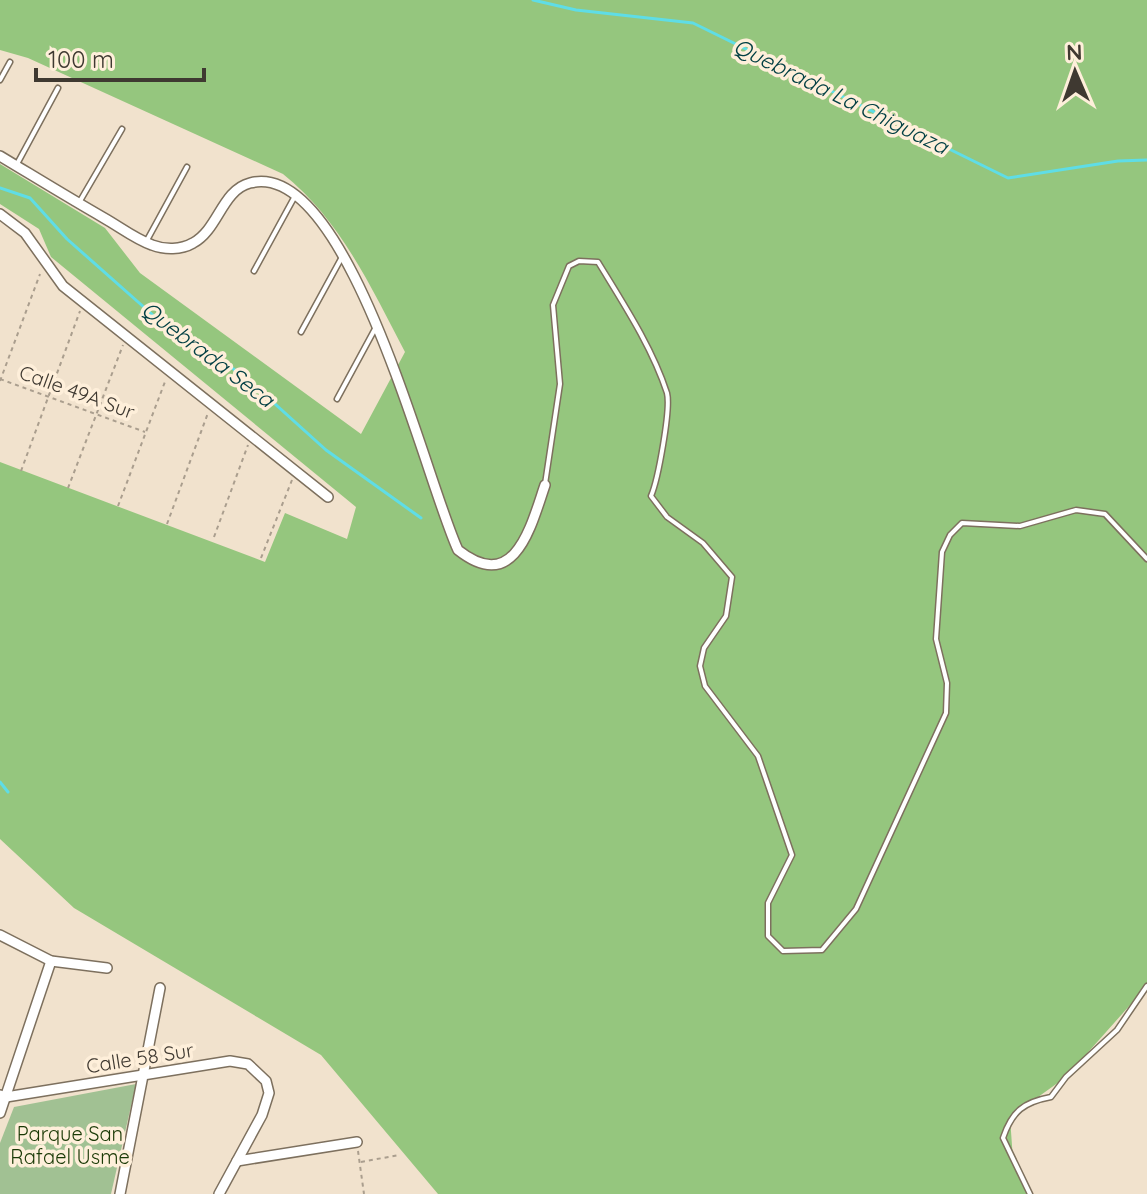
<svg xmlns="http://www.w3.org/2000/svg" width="1147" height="1194" viewBox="0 0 1147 1194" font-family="Quicksand,sans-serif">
	<rect width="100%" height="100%" fill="#f1e2cd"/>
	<polygon fill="#a1c193" points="136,1084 111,1194 0,1194 0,1143 14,1107"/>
	<path fill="#95c67e" d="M0,0h1147v986l-81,91 -56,40 3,43 17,34h-592l-117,-139 -247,-147 -74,-69v-377l265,100 20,-49 62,26 9,-32 -305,-250 -12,-28 -39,-25v-40l105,64 35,45 221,161 44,-82c-33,-63 -65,-133 -122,-178l-255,-116 -28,-8z"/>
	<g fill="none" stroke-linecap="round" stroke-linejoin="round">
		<g stroke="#5fdde6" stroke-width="3">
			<polyline points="533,0 576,10 693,23 1008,178 1118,161 1147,160"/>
			<polyline points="0,188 30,198 67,239 155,317 244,376 326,450 421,518"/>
			<polyline points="0,782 8,792"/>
		</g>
		<g stroke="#7d705e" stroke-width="7">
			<g id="lane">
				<polyline points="0,80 10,62"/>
				<polyline points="17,164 58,88"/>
				<polyline points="80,201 122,129"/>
				<polyline points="146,242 187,167"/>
				<polyline points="254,271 295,196"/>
				<polyline points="301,332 342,257"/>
				<polyline points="337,399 376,327"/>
				<path d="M545,484l15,-100 -7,-79 16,-39 10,-5 19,1c25,41 54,85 69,131 4,16 -9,87 -16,103l16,21 36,26 29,34 -6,39 -22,32 -4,18 5,20 53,70 34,99 -24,48v33l15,15 39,-1 34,-41 90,-196 1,-30 -11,-44 6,-87 8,-17 12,-12 58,3 56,-16 29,4 42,45"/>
				<path d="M1030,1194l-27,-56c9,-27 21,-36 48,-41l15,-20 51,-47 30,-44"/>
			</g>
		</g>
		<g stroke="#7d705e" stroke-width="12">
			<g id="street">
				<path d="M0,156c35,21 69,42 104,62 16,9 31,21 48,27 13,5 29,5 41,-2 25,-13 29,-53 57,-60 99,-26 177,302 208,367 57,45 73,-24 87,-65"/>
				<polyline points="0,214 25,233 63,286 328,497"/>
				<polyline points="0,935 51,961 107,968"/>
				<polyline points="0,1095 6,1097 230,1061 248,1064 266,1081 269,1093 262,1115 219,1194"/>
				<polyline points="0,1113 51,961"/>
				<polyline points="237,1161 357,1142"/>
				<polyline points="120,1194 160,988"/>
			</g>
		</g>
		<g stroke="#aa9e8e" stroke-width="2" stroke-dasharray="4 4" stroke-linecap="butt">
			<polyline points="0,379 145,432"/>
			<polyline points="0,381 40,274"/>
			<polyline points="21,471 80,311"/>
			<polyline points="68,488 123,345"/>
			<polyline points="118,506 166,379"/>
			<polyline points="167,524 208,413"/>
			<polyline points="214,537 248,445"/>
			<polyline points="261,558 292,480"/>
			<polyline points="358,1151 364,1194"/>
			<polyline points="361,1162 399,1155"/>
		</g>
		<use href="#lane" stroke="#fff" stroke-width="4"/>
		<use href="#street" stroke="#fff" stroke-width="9"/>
	</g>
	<g text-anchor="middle" stroke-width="7" stroke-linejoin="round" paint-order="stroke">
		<g font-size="20" fill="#3f3931" stroke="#feefda">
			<text transform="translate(77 392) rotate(20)" y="7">Calle 49A Sur</text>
			<text transform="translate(140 1058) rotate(-9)" y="7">Calle 58 Sur</text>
		</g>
		<g font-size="20" fill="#193905" stroke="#feefda">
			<text x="70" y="1141">Parque San<tspan x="70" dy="23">Rafael Usme</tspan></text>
		</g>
		<g font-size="22" font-style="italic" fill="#034044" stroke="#feefda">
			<text transform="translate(841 96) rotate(26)" y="8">Quebrada La Chiguaza</text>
			<text transform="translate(208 354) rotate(37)" y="8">Quebrada Seca</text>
		</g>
	</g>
	<g transform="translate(1075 72) rotate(358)" stroke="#feefda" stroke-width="6" paint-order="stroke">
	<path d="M0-6L14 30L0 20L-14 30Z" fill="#3f3931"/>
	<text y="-12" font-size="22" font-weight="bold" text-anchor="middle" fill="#3f3931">N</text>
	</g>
	<path d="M36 68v12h168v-12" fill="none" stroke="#3f3931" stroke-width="4"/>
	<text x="48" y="68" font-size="24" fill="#3f3931" stroke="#feefda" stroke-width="6" paint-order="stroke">100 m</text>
</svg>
